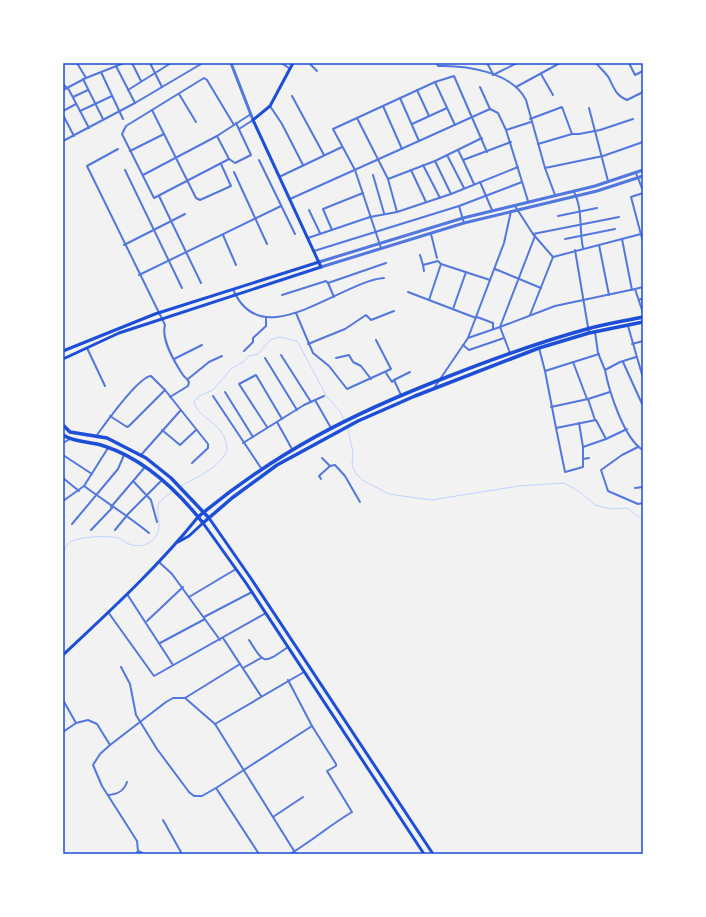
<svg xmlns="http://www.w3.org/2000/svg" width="706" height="917" viewBox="0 0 706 917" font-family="'Titillium Web',sans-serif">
	<rect width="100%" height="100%" fill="#f2f2f2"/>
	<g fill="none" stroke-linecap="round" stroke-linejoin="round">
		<g stroke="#bfd3fe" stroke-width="1">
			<polyline points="348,429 353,452 352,465 356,474 364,481 389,494 431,500 519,486 564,483 580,492 595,505 610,509 627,508 643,520"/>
			<path d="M181,486c15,-9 41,-19 46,-37 -1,-26 -29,-30 -33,-47l5,-6 14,-6 18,-21 12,-7 6,-6 9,-2 12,-14 10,-3 17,4 29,54 15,18 3,8"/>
			<path d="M63,571l1,-21c2,-4 4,-7 8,-9 9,-4 36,-6 46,-3 4,1 7,5 11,6 11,4 21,1 27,-8 7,-10 -1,-23 3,-34l14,-11"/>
		</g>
		<g stroke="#5277de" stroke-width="2">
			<polyline points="77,63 86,78"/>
			<polyline points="132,63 141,81"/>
			<polyline points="150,63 162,87"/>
			<polyline points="281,63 289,68"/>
			<polyline points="309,63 317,71"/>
			<path d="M437,63l1,3c28,-1 74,6 88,34l19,68 10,27"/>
			<polyline points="487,63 493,74"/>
			<path d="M596,63c4,5 10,10 13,15 5,10 7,18 18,22l16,-8"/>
			<polyline points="629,63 635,75 643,71"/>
			<polyline points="116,66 135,103"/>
			<polyline points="101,72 123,119"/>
			<polyline points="541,74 553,95"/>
			<polyline points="493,75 517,63"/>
			<polyline points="83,79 103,119"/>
			<polyline points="435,82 455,125"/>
			<polyline points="63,84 69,90 89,128"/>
			<polyline points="480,87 490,109"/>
			<polyline points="516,87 560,63"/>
			<polyline points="63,90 86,78 124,63"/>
			<polyline points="128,90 171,63"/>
			<polyline points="417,90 429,116"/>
			<polyline points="179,94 196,122"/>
			<polyline points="292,96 324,155"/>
			<polyline points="73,97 88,90"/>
			<polyline points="400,98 419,141"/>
			<polyline points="270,106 282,124 303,165"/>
			<polyline points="383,106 402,149"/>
			<polyline points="589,108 608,181"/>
			<polyline points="152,110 196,198 200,200 231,186 221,164"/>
			<polyline points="63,111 76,104"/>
			<polyline points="80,111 112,96"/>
			<polyline points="63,115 74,136"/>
			<polyline points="357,118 388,179 397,212"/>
			<polyline points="530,119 562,107 572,134"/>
			<polyline points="412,124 447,108"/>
			<polyline points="234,125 207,80 204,78 126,126 122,134 154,198 229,159 235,163 251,155 236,123"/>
			<polyline points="239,129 253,120"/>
			<polyline points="506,130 531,122"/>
			<polyline points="217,136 229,159"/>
			<polyline points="63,141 135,103 201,64"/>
			<polyline points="538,144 572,134 579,134 600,130 633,119"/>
			<path d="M118,149l-31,17 78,159c-4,14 10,38 18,50 2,3 4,3 6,7l-1,4 -18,11"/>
			<polyline points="458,150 463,160"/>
			<polyline points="130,151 164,134"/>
			<polyline points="447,155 464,188"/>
			<polyline points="259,160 295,234"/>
			<polyline points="435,161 451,194"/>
			<polyline points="423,165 440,198"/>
			<polyline points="545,168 603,156 643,142"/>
			<polyline points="125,170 182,288"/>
			<polyline points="411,170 426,202"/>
			<polyline points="234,172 267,244"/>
			<polyline points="636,173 643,191"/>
			<polyline points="143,175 217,136 251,114"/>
			<polyline points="373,175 384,213"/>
			<polyline points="279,177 342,147"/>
			<polyline points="388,179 435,161 482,138"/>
			<polyline points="480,182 492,210"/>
			<polyline points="474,184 463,160 511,142"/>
			<path d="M574,192c9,17 5,38 9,56"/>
			<polyline points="643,193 631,197 643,242"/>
			<polyline points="159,196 201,283"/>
			<polyline points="290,199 490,109 498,113 506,130 528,201"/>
			<polyline points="459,206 522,182"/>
			<polyline points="515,206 533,234 553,257"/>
			<polyline points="309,210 320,233"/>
			<polyline points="558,216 597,208"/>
			<polyline points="332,230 323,209 363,193"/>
			<polyline points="431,234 437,258"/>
			<polyline points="533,234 619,217"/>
			<polyline points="223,235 236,265"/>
			<polyline points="308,238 370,217 397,212 451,194 518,167"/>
			<polyline points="565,239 615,229"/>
			<polyline points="622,239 632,290"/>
			<polyline points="124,245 185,214"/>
			<polyline points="599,245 609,295"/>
			<polyline points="381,248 355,170 333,129 435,82 454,76 487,152"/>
			<polyline points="575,250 589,333"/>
			<polyline points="314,251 459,206 464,223"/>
			<polyline points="420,255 423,265 438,261 441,264 490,280"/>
			<polyline points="423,265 424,271"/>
			<polyline points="495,269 541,288"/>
			<polyline points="139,275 281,206"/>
			<polyline points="328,283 334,297"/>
			<polyline points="643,287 635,289 643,313"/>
			<path d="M233,289c28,68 108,-8 151,-11"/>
			<polyline points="408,292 476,318"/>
			<polyline points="282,295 326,281 328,283 386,263"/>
			<polyline points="429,300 441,264"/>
			<polyline points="639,300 643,298"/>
			<polyline points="453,309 466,272"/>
			<polyline points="296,313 313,353 329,366 347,389 391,369 376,340"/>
			<polyline points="530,315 553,257 641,234"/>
			<polyline points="477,317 493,323 493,329"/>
			<polyline points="628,326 643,378"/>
			<polyline points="500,327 555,306 635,289"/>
			<polyline points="500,327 535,236"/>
			<polyline points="595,332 598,353 605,370 620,362 636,357"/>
			<polyline points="468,338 500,327 510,353"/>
			<polyline points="308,344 345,329 366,315 371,320 394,311"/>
			<polyline points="632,344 643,341"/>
			<polyline points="463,345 469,350 504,338"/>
			<polyline points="87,348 105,386"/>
			<polyline points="539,348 545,371 556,428"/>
			<polyline points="244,351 253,342 253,338 266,326 266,317"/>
			<polyline points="281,355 311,402"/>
			<polyline points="265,358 297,410"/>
			<polyline points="336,358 349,355 353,362 361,366 371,379"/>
			<polyline points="174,359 202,345"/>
			<polyline points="573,362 587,399"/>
			<polyline points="623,362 643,406"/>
			<path d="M605,370c4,21 19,69 38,80"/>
			<polyline points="545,371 599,354"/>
			<polyline points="386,373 392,382 394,380 401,395"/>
			<polyline points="188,379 209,362 222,356"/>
			<polyline points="394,380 410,372"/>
			<polyline points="434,388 468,338 504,243 511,211"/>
			<polyline points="225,392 253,437"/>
			<polyline points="213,396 261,468"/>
			<polyline points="588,399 595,420"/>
			<polyline points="315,400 331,428"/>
			<polyline points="551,407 588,399 610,392"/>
			<polyline points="110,416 127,427 129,426 165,390"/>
			<polyline points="277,422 292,449"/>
			<polyline points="579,423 583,447"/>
			<polyline points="267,427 239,384 256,375 282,419"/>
			<polyline points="162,430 180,445 196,430"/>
			<path d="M97,435c8,-11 41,-58 54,-59l14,14 43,54v4l-16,15"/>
			<polyline points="606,439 596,420 556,428 565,472 583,467 583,447 606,439 627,429"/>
			<polyline points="63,443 70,439"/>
			<polyline points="243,443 304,405 324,396"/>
			<polyline points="638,447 622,455 601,470 608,491 638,504 643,503"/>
			<polyline points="63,455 92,474"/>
			<polyline points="141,455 180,411"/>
			<polyline points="322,458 330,466"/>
			<polyline points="583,459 589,458"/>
			<polyline points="63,478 79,491"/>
			<polyline points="321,479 319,476 330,466 335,465 345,476 360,502"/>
			<polyline points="133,481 151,500 157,522"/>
			<path d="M84,486c22,16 44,30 65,47"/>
			<polyline points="635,488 643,487"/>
			<polyline points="63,501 84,486 108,448"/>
			<polyline points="111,507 145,467"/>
			<polyline points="72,524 118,469 124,455"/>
			<polyline points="91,530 112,508"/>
			<polyline points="115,530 128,514 162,480"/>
			<polyline points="159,562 172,574 220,640"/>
			<polyline points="127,594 173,665"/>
			<polyline points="189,597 236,569"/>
			<polyline points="108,612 154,676 266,613"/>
			<polyline points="204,617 252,592"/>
			<polyline points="147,621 183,587"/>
			<polyline points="223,638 261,696"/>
			<path d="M249,640c16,25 14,24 39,7"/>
			<polyline points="160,643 205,619"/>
			<polyline points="121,667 130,684 136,715 157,749 189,792 194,796 202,796 216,788 312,726"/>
			<polyline points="243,668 261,658"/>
			<path d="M288,680l24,46 24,38v2l-9,5 25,41c-22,13 -40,29 -62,42"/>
			<polyline points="185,698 240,664"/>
			<polyline points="63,700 76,723"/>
			<polyline points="215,724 304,672"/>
			<polyline points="63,732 76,723 88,720 97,724 110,745"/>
			<polyline points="216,788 259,854"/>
			<path d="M109,795c9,-1 15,-4 18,-13"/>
			<polyline points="273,817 303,797"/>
			<polyline points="163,820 182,854"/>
			<polyline points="138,851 145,854"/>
			<polyline points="136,854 138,851 137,841 102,786 93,765 100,754 110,745 166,702 173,698 185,698 215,724 296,854"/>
		</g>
		<g stroke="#5277de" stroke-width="3">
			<polyline points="231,63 253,120"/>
			<polyline points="319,262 463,218 595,186 643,170"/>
			<polyline points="321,267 464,223 597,191 643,176"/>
		</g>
		<g stroke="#1d4ed8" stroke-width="3">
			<polyline points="63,351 155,314 319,262"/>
			<polyline points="63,359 119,333 321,267 253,120 270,106 293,63"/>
			<polyline points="209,518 250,577 433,854"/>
			<polyline points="178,542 189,536 203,523 246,583 424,854"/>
			<path d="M63,655c47,-44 95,-88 135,-138"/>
		</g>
		<g stroke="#1d4ed8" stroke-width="3.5">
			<polyline points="63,425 70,432 107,438 146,458 171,478 209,518"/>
			<path d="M63,435c12,8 28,6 41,11 40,13 73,44 99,77l29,-25 45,-33 81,-44 57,-25 124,-48 50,-15 54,-11"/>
			<path d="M198,517c78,-65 155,-104 249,-140 46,-18 92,-35 140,-48 18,-5 37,-8 56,-12"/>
		</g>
	</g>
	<rect width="706" height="917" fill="none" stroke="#ffffff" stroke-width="128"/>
	<rect x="64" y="64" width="578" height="789" fill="none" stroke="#1d4ed8" stroke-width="1.5"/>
</svg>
